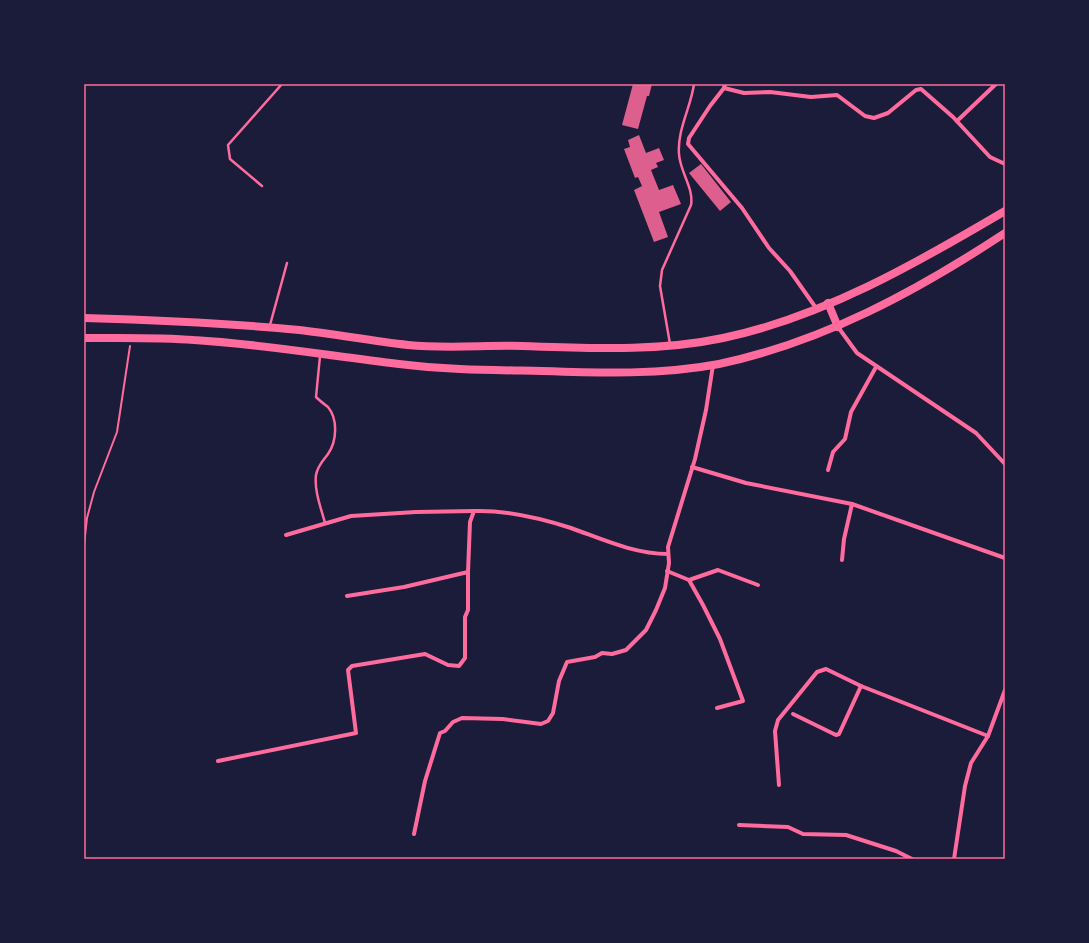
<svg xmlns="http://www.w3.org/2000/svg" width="1089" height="943" viewBox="0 0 1089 943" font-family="'Public Sans',sans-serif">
	<rect width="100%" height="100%" fill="#1b1b3a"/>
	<g fill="#dd5f8e">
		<polygon points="633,84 652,84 649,96 647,96 638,129 622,125"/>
		<polygon points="639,135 646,153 659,148 664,160 656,163 658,167 651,170 659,190 673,185 681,204 659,212 668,237 654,242 634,190 642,186 638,177 635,178 624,149 630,147 628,140"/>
		<polygon points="701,164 731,202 720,211 689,173"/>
	</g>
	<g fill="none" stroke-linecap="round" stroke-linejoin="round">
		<polyline stroke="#ff6b9d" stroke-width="2" points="84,545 87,518 94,492 117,432 130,346"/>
		<g stroke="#ff6b9d" stroke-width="2.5">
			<polyline points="262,186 230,159 228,145 282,84"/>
			<polyline points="270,325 287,263"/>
			<path d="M670,344l-10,-58 2,-16 29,-65c3,-17 -11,-33 -12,-51 -2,-24 12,-47 15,-70"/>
			<path d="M320,356l-4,41c4,4 8,7 12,10 10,12 9,34 0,47 -5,7 -10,11 -12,21 -2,15 5,33 9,48"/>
		</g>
		<g stroke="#ff6b9d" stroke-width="4">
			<polyline points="725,84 724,88 744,93 770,92 811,97 837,95 865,116 874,118 888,113 916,90 921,89 953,117 990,157 1005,164"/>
			<polyline points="724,88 710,106 689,138 688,144 742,208 769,248 790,271 816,308"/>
			<polyline points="957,121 996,84"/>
			<polyline points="838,327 857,353 976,433 1005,464"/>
			<polyline points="692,467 746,483 852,504 1005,558"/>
			<polyline points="828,470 833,452 845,439 851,412 876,367"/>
			<polyline points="286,535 351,516 416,512 474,511"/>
			<polyline points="842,560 844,539 852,504"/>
			<polyline points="667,571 689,580 703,605 720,639 743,701 717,708"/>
			<polyline points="689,580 718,570 758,585"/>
			<path d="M347,596l57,-9 64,-15 2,-50 4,-11c32,-1 66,7 97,17 31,11 63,26 97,26"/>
			<polyline points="793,714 836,735 839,734 861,686"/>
			<polyline points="218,761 356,733 348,670 352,666 425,654 448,665 459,666 465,658 465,617 468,610 468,572"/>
			<polyline points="779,785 775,731 778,720 817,672 826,669 861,686 988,736"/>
			<polyline points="739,825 788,827 803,834 846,835 896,851 912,859"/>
			<polyline points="414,834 425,781 440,733 445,731 453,722 462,718 503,719 541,724 548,721 553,713 559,681 567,662 595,657 602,653 612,654 626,650 646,630 656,610 665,588 669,563 668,547 695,459 706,410 713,365"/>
			<polyline points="954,859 965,786 971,763 988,736 1005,690"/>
		</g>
		<g stroke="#ff6b9d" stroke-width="8">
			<polyline points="828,303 838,327"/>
			<path d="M84,318c72,2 143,5 215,12 36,4 72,11 109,15 38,4 77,0 114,1 67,2 135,6 201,-8 100,-21 194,-75 282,-127"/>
			<path d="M84,338c37,0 74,-1 110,2 69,4 137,16 205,24 47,6 96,6 143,7 59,2 119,4 177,-7 104,-22 198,-73 286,-131"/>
		</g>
	</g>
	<rect width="1089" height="943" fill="none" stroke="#1b1b3a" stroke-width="170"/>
	<rect x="85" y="85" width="919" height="773" fill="none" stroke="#ff6b9d" stroke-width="1.5"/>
</svg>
